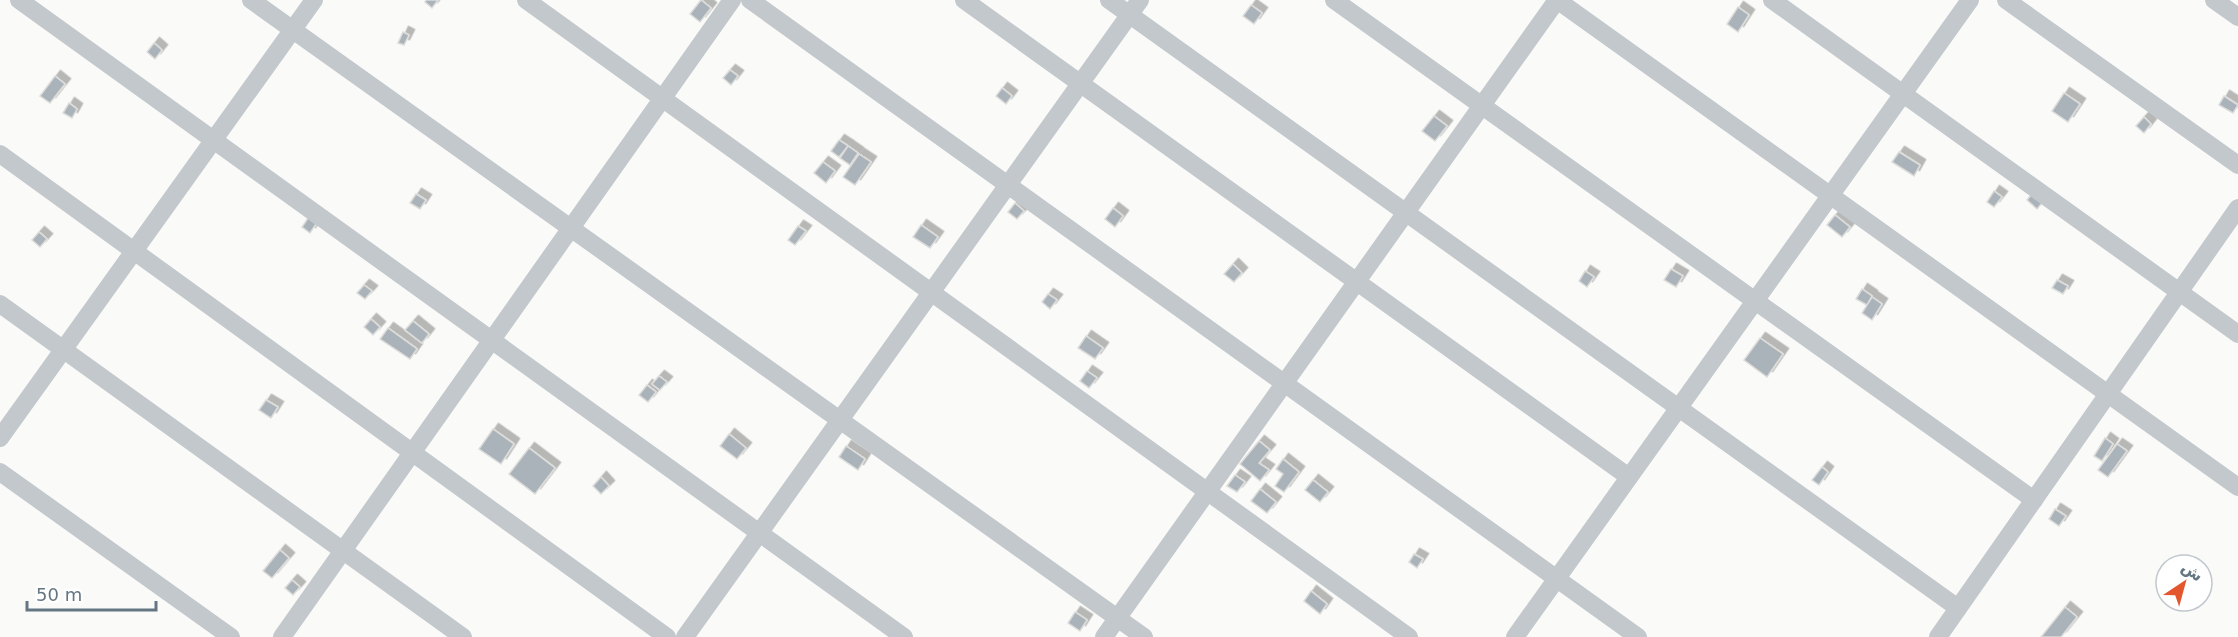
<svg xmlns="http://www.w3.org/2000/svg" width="2238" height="637" viewBox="0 0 2238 637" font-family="'DejaVu Sans',Cairo,sans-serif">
	<defs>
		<filter id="shadow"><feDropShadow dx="5.5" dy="-5.5" stdDeviation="0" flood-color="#0004"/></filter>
	</defs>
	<rect width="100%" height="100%" fill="#fafaf8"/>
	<g fill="#aab3b9" stroke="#dcdcda" stroke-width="1.5" filter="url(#shadow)">
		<polygon points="426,0 438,0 432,8 425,2"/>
		<polygon points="701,0 711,8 700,22 690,14"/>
		<polygon points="1251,5 1262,13 1254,24 1243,16"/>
		<polygon points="1738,7 1749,15 1738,32 1727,24"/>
		<polygon points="403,32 409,35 404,45 398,43"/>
		<polygon points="154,43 162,50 155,59 147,52"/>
		<polygon points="730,70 738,76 731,85 723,78"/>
		<polygon points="55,76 65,84 50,103 40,96"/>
		<polygon points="1002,88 1012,96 1006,104 996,96"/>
		<polygon points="2064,93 2080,104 2068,122 2052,111"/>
		<polygon points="2224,96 2238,105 2233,113 2219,105"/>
		<polygon points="69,103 77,109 72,118 63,113"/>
		<polygon points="1434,116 1447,126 1435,141 1422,131"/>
		<polygon points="2144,117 2151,124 2144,133 2136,126"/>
		<polygon points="839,140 848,146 839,157 831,151"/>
		<polygon points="848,146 858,153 850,165 840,158"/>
		<polygon points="1899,152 1920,165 1914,176 1892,162"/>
		<polygon points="859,154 871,162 855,185 843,177"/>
		<polygon points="823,162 835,171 826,183 814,173"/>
		<polygon points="1994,191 2002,197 1994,207 1987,202"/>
		<polygon points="416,194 426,200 420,209 410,203"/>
		<polygon points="2031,195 2042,203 2037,209 2027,200"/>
		<polygon points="1015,203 1024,211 1017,219 1008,212"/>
		<polygon points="1113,208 1123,216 1115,227 1105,219"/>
		<polygon points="1835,215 1850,227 1842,237 1827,225"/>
		<polygon points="308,218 316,224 310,233 302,227"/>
		<polygon points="921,225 938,237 930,248 913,237"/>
		<polygon points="798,226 806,231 795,245 788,240"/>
		<polygon points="39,232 47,239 40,247 32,240"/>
		<polygon points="1233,264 1242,273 1234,282 1224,274"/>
		<polygon points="1671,269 1683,276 1676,287 1664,280"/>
		<polygon points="1585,271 1594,277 1587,287 1579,281"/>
		<polygon points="2057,280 2068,286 2063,294 2052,288"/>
		<polygon points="364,285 372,291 365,299 357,293"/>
		<polygon points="1862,289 1872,296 1867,305 1856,299"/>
		<polygon points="1048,294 1057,300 1050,309 1042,302"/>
		<polygon points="1872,297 1882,304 1872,320 1862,313"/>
		<polygon points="371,319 380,327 373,335 364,327"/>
		<polygon points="413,321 429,334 422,343 405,330"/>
		<polygon points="388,328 417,349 410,359 380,339"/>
		<polygon points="1086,336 1103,348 1095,359 1078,348"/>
		<polygon points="1760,338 1783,354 1767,377 1744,360"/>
		<polygon points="1087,371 1097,378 1089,388 1080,381"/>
		<polygon points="659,376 667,382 660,390 652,384"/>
		<polygon points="647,385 656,392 648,402 639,395"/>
		<polygon points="266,400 278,407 271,418 259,410"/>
		<polygon points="493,429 514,444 501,464 479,449"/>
		<polygon points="729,434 746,448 737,459 720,446"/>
		<polygon points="2105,438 2113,444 2102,461 2094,456"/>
		<polygon points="1259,441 1270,450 1259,463 1269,470 1260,481 1240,464"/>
		<polygon points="2117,444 2127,451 2108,477 2098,470"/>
		<polygon points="846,446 865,459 858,470 839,457"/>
		<polygon points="529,448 555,468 535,494 509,474"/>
		<polygon points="1283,459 1299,472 1284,492 1275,486 1283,474 1276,469"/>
		<polygon points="1822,467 1828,472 1819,485 1812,480"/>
		<polygon points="1235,475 1245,482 1237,492 1227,486"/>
		<polygon points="601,477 609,486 601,494 593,486"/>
		<polygon points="1313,480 1328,492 1320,502 1305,490"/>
		<polygon points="1260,489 1276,502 1267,513 1251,501"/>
		<polygon points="2055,509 2066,516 2059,526 2049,519"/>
		<polygon points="280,550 289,558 272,578 263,571"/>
		<polygon points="1414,554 1423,559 1417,568 1409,562"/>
		<polygon points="292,580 300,587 293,595 285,588"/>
		<polygon points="1311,591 1327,604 1320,614 1304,601"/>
		<polygon points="2065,607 2077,617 2061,637 2041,637"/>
		<polygon points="1075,612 1087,620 1080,631 1068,623"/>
	</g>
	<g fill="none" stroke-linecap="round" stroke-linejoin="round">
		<g stroke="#c3c8cc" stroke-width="18">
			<polyline points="19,0 904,637"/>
			<polyline points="251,0 1144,637"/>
			<polyline points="526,0 1409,637"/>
			<polyline points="750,0 1638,637"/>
			<polyline points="964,0 1629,477"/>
			<polyline points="1109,0 1958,608"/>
			<polyline points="1334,0 2034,500"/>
			<polyline points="1557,0 2238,487"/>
			<polyline points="1772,0 2238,334"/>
			<polyline points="2006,0 2238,165"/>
			<polyline points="2214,0 2238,17"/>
			<polyline points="0,154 667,637"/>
			<polyline points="0,304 463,637"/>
			<polyline points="0,438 314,0"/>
			<polyline points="0,472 231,637"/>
			<polyline points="282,637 732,0"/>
			<polyline points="685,637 1140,0"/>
			<polyline points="1104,637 1557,0"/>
			<polyline points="1515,637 1970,0"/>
			<polyline points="1938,637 2238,208"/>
		</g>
	</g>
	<g transform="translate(2184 583) rotate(36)"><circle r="28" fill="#ffffff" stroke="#c1c8cd" stroke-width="1.5"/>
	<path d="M0-4.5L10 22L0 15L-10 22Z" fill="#e4572e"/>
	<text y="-9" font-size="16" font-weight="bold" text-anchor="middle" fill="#657683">ش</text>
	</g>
	<path d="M27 601v9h129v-9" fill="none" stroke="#657683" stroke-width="3"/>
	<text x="36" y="601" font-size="18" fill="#657683" stroke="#ffffff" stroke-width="4.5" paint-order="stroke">50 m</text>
</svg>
